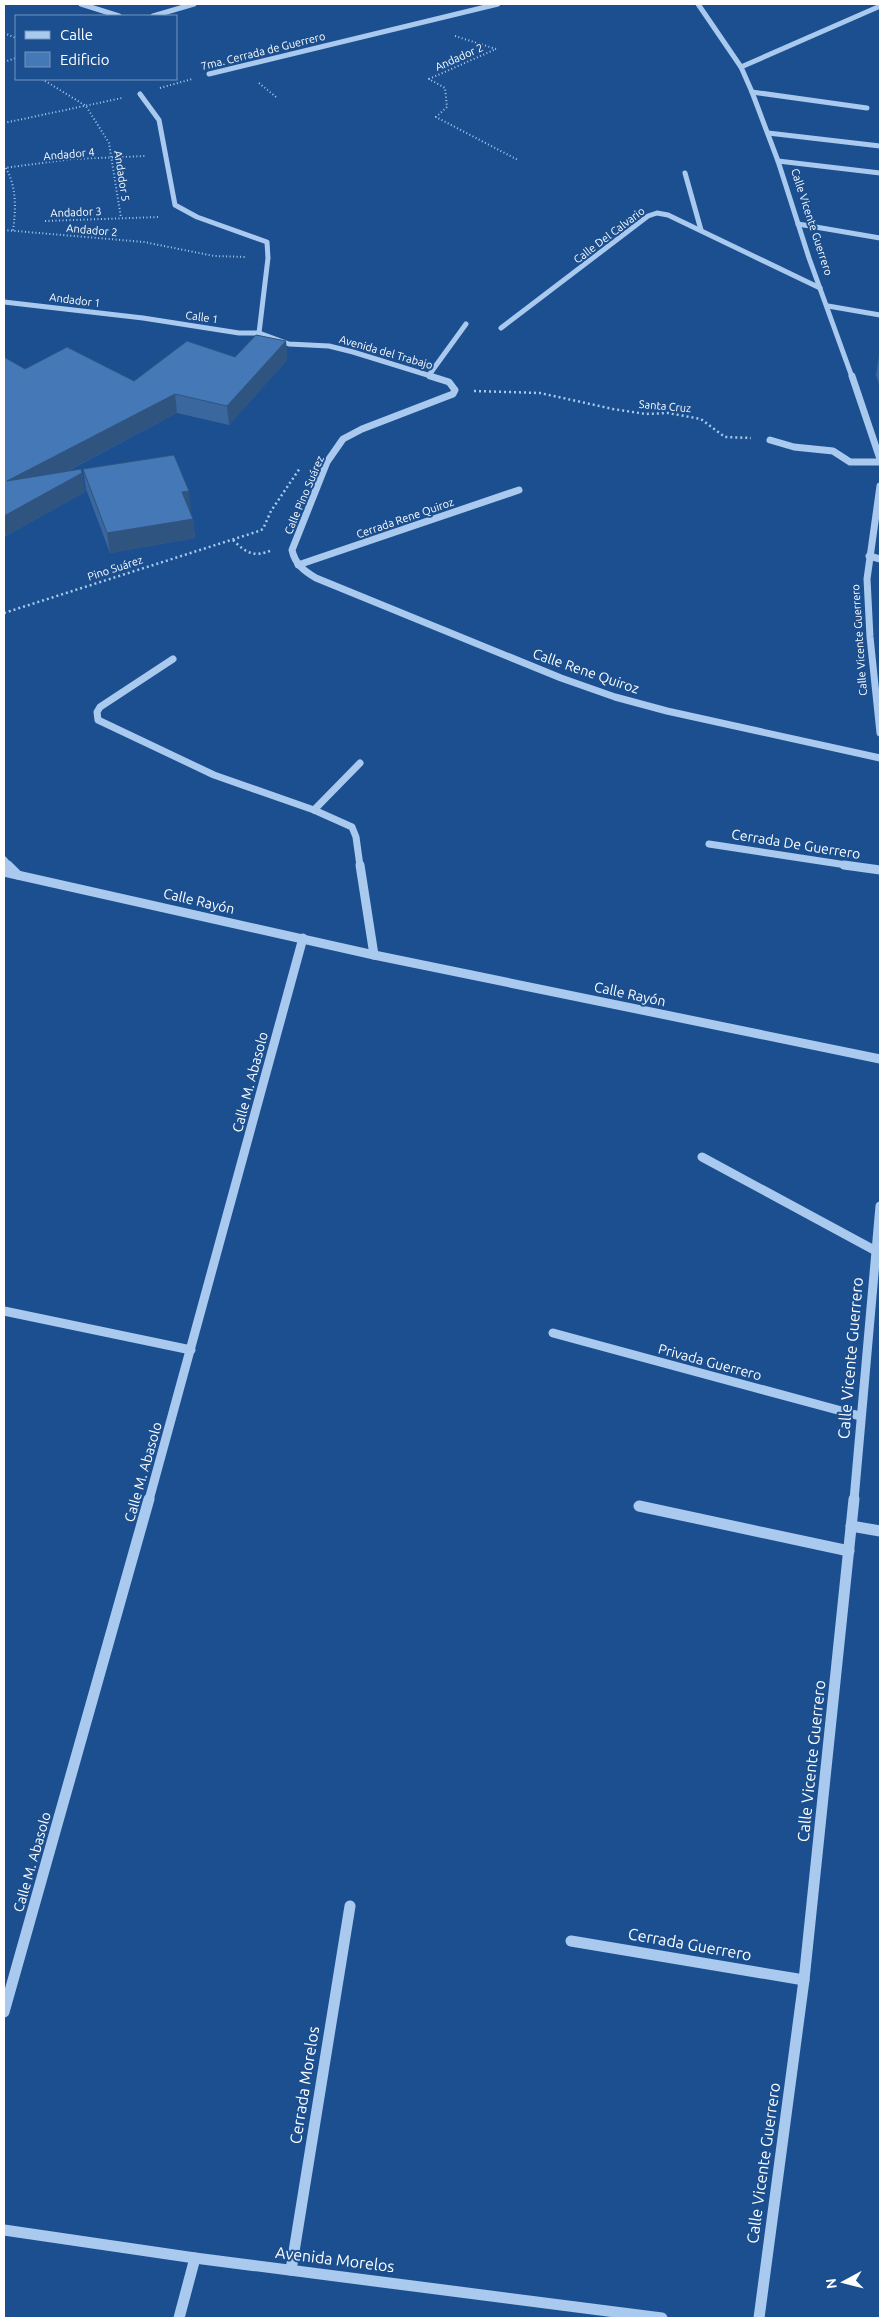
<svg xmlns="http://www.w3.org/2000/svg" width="884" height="2322" viewBox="0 0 884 2322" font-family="Ubuntu,sans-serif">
	<rect width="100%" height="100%" fill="#1b4f8f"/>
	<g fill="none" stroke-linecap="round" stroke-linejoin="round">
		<g stroke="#a9c9ee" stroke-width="2" stroke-dasharray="1 2.5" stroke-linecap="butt">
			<polyline points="4,33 16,38"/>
			<polyline points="455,36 496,49 429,79 445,88 447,107 436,117 518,160"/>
			<polyline points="4,62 16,58"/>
			<polyline points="42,79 86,106 109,143 121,218"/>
			<polyline points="259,83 276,97"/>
			<polyline points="160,88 192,79"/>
			<polyline points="4,123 122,98"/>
			<path d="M4,165c13,20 12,43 9,66"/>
			<polyline points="4,168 72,159 146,156"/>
			<polyline points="45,221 159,217"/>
			<polyline points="4,230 144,242 214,256 247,257"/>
		</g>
		<g stroke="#a9c9ee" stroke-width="2.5" stroke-dasharray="2 3" stroke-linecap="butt">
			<polyline points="474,391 540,393 613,409 646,414 668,413 701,419 725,437 751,438"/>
			<path d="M233,540c13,13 21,18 39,10"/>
			<polyline points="4,613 259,531 263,529 271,511 300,468"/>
		</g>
		<g stroke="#a9c9ee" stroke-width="5">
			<polyline points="81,4 119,16"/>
			<polyline points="698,4 741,67 752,92 778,161 809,258 852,377"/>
			<polyline points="153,16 194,4"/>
			<polyline points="741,67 878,7"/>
			<polyline points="209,74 498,4"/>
			<polyline points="752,92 867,108"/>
			<polyline points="140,94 159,120 175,205 197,217 267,242 268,258 259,333 289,344 329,346 353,352 434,377"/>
			<polyline points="768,133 880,146"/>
			<polyline points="778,161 880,173"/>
			<polyline points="685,173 701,230"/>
			<polyline points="798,224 880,238"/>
			<polyline points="4,302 143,318 239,333 259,333"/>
			<polyline points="828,306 880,315"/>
			<polyline points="501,328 648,216 657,213 668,215 820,288"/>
			<polyline points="429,375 466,324"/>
		</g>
		<g stroke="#a9c9ee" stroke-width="7">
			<path d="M430,376l19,6 6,8 -2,4 -91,35 -19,10 -16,23 -35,88c3,14 12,21 24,28l245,100 54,19 52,14 213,47"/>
			<polyline points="852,376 880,459"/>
			<polyline points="770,440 794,447 833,451 850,462 880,462"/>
			<polyline points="880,486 867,579 870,637 880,733"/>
			<polyline points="869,556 880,559"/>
			<polyline points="298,565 519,490"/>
			<polyline points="173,659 100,707 97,712 98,720 214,775 314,810 352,827 356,837 360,866"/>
			<polyline points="314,810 360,763"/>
			<polyline points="709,844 853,866"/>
			<polyline points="4,860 9,866"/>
		</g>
		<g stroke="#a9c9ee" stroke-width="9">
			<polyline points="8,865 18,875"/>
			<polyline points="360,865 374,955"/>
			<polyline points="844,865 880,870"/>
			<polyline points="4,872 374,955 880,1059"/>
			<polyline points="702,1157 876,1251"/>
			<polyline points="4,1311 191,1350"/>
			<polyline points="553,1333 860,1416"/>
			<polyline points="149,1500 303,938"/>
			<polyline points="854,1500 880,1206"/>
		</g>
		<g stroke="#a9c9ee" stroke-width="11">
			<polyline points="639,1506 849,1551"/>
			<polyline points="851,1526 880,1531"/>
			<polyline points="571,1941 804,1980"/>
			<polyline points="4,2012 149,1499"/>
			<polyline points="4,2230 195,2258 662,2318"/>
			<polyline points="291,2270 350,1906"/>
			<polyline points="179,2318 195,2258"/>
			<polyline points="759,2318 804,1980 854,1499"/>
		</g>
	</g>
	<g fill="#3a679d">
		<polygon points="286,341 287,360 229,425 177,413 66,472 82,473 85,492 6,536 4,535 4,357 25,369 134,381 235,357"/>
		<polygon points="879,355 880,355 880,387 876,375"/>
		<polygon points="83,469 191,511 190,511 193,519 195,538 110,553 86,489"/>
	</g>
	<g fill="#305480">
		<polygon points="286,341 287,360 229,425 227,406"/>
		<polygon points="175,394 177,413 10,501 7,481"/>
		<polygon points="82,473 85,492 6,536 4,527 4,516"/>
		<polygon points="189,491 191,511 184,512 182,492"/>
		<polygon points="193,519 195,538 110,553 107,533"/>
	</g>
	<g fill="#4478b7" stroke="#305480">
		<polygon points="256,335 286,341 227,406 175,394 7,481 81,469 82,473 4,516 4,357 25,369 67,347 134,381 187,341 235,357"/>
		<polygon points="174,455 189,491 182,492 193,519 107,533 83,469"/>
	</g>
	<g text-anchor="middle" stroke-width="4" stroke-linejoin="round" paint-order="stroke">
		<g font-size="11" fill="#fff" stroke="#1b4f8f">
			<text transform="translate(263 51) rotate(-14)" y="4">7ma. Cerrada de Guerrero</text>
			<text transform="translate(459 57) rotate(-24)" y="4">Andador 2</text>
			<text transform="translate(69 154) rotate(-5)" y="4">Andador 4</text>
			<text transform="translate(122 176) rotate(81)" y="4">Andador 5</text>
			<text transform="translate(76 212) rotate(-2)" y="4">Andador 3</text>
			<text transform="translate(812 222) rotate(72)" y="4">Calle Vicente Guerrero</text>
			<text transform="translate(92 230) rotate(5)" y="4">Andador 2</text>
			<text transform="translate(609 235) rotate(-37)" y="4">Calle Del Calvario</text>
			<text transform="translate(75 300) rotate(7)" y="4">Andador 1</text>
			<text transform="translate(202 317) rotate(8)" y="4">Calle 1</text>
			<text transform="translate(386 352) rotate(16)" y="4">Avenida del Trabajo</text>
			<text transform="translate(665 406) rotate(5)" y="4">Santa Cruz</text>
			<text transform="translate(304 495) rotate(-67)" y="4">Calle Pino Suárez</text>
			<text transform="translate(405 518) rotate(-19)" y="4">Cerrada Rene Quiroz</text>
			<text transform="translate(115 568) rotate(-18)" y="4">Pino Suárez</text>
			<text transform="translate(859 640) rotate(-94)" y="4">Calle Vicente Guerrero</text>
		</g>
		<g font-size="14" fill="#fff" stroke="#1b4f8f">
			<text transform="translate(586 671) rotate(19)" y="5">Calle Rene Quiroz</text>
			<text transform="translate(796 844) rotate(9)" y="5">Cerrada De Guerrero</text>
			<text transform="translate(199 901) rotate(13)" y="5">Calle Rayón</text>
			<text transform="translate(630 994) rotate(12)" y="5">Calle Rayón</text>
			<text transform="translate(250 1082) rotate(-75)" y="5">Calle M. Abasolo</text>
			<text transform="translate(710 1362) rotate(15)" y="5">Privada Guerrero</text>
			<text transform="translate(143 1472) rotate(-74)" y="5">Calle M. Abasolo</text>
			<text transform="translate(32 1862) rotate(-74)" y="5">Calle M. Abasolo</text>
		</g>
		<g font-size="16" fill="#fff" stroke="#1b4f8f">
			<text transform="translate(850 1358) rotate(-85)" y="6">Calle Vicente Guerrero</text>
			<text transform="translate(811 1761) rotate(-84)" y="6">Calle Vicente Guerrero</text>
			<text transform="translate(690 1944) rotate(10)" y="6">Cerrada Guerrero</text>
			<text transform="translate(304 2085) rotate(-81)" y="6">Cerrada Morelos</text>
			<text transform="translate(763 2163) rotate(-82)" y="6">Calle Vicente Guerrero</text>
			<text transform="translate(335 2259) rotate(7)" y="6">Avenida Morelos</text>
		</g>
	</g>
	<rect width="884" height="2322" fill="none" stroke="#ffffff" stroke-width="10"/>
	<rect x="15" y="15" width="162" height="65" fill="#1b4f8f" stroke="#7695bc"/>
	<rect x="25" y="31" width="25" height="8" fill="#a9c9ee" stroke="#7695bc"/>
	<text x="60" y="40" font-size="15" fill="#ffffff">Calle</text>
	<rect x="25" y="52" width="25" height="15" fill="#4478b7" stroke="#7695bc"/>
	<text x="60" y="65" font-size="15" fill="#ffffff">Edificio</text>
	<g transform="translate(844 2282) rotate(263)" stroke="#1b4f8f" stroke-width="4" paint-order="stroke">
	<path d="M0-4L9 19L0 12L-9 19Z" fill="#ffffff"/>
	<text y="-8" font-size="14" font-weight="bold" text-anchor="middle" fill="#ffffff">N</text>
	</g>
</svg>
